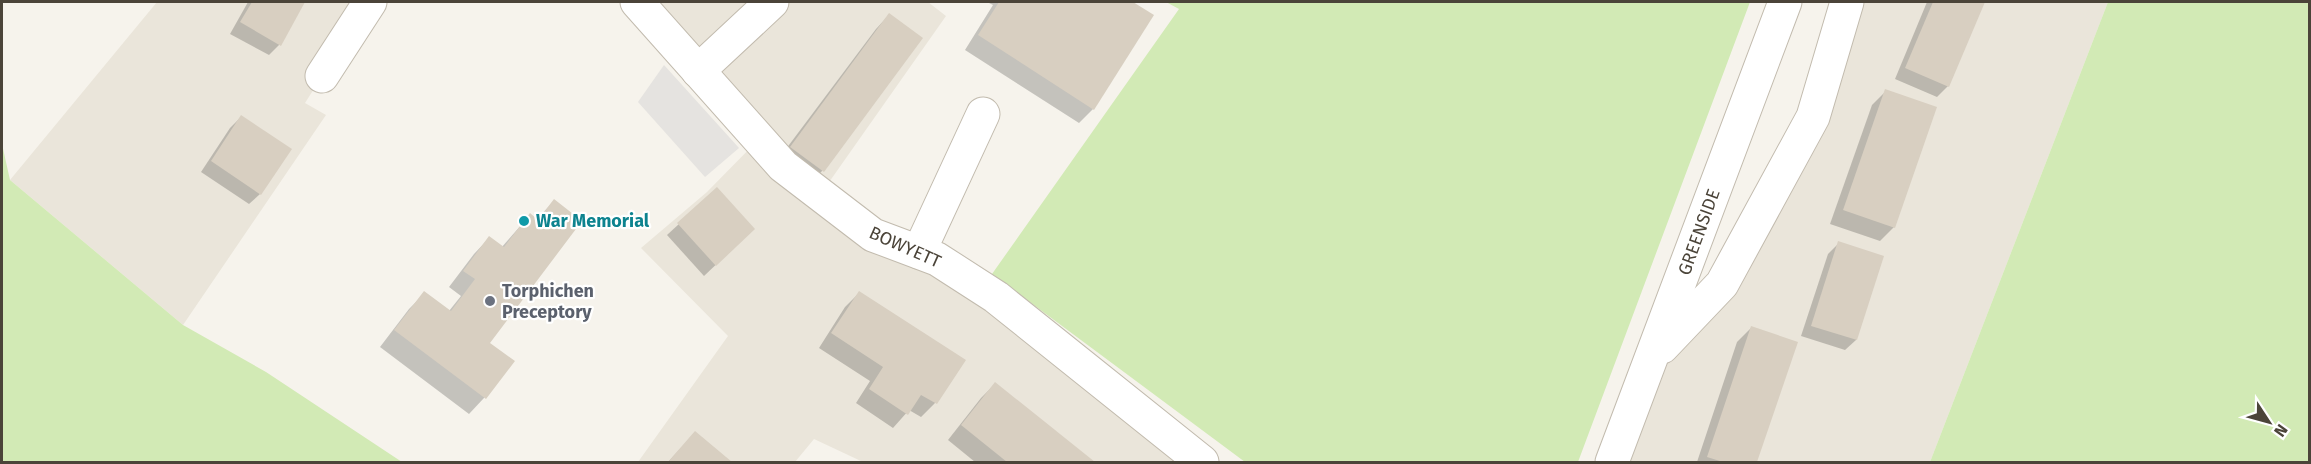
<svg xmlns="http://www.w3.org/2000/svg" width="2311" height="464" viewBox="0 0 2311 464" font-family="'Fira Sans',sans-serif">
	<rect width="100%" height="100%" fill="#f6f3ec"/>
	<g fill="#eae5da">
		<polygon points="157,2 369,2 305,103 326,115 183,325 10,180"/>
		<polygon points="637,2 928,2 946,16 820,195 937,259 1201,462 863,462 814,439 795,462 638,462 728,336 641,248 707,192 759,139"/>
		<polygon points="1847,2 2108,2 1930,462 1612,462 1652,358 1723,284"/>
	</g>
	<g fill="#d2eab5">
		<polygon points="1166,2 1750,2 1578,462 1245,462 992,274 1179,9"/>
		<polygon points="2108,2 2309,2 2309,462 1930,462"/>
		<polygon points="2,144 10,180 183,325 266,372 402,462 2,462"/>
	</g>
	<polygon fill="#e5e3e0" points="664,65 739,148 705,177 638,102"/>
	<g fill="#0003">
		<polygon points="248,2 304,2 279,45 269,55 230,34"/>
		<polygon points="987,2 1130,2 1152,16 1093,109 1079,123 965,50 993,5"/>
		<polygon points="1927,2 1983,2 1948,86 1937,97 1895,79"/>
		<polygon points="889,15 822,171 809,185 777,161 876,29"/>
		<polygon points="1886,91 1894,227 1880,241 1830,224 1872,105"/>
		<polygon points="241,117 260,194 249,204 201,172 230,128"/>
		<polygon points="717,189 742,240 704,276 667,235"/>
		<polygon points="554,201 487,343 512,362 484,398 469,414 380,347 409,309 425,293 449,311 461,296 449,287 474,254 489,238 501,248 530,215 536,220"/>
		<polygon points="1839,243 1882,257 1856,340 1845,350 1801,336 1828,254"/>
		<polygon points="859,293 964,361 935,403 921,417 909,410 893,428 856,403 870,381 819,348 845,307"/>
		<polygon points="1751,328 1796,343 1756,462 1697,462 1737,342"/>
		<polygon points="995,384 1093,462 975,462 948,440 981,398"/>
		<polygon points="695,433 730,462 668,462"/>
	</g>
	<g fill="#d8cfc1">
		<polygon points="252,2 305,2 281,46 240,22"/>
		<polygon points="999,2 1133,2 1154,15 1094,110 978,35"/>
		<polygon points="1933,2 1985,2 1949,87 1905,68"/>
		<polygon points="889,13 923,38 824,172 790,147"/>
		<polygon points="1885,89 1937,107 1895,228 1843,210"/>
		<polygon points="241,115 292,149 261,195 211,161"/>
		<polygon points="717,187 755,229 716,266 677,223"/>
		<polygon points="554,199 582,221 490,343 515,361 486,399 394,330 424,291 451,311 475,279 463,271 489,236 504,247 530,213 538,220"/>
		<polygon points="1838,241 1884,256 1857,340 1811,326"/>
		<polygon points="859,291 966,360 937,404 921,395 908,415 869,389 883,367 831,333"/>
		<polygon points="1751,326 1798,342 1757,462 1723,462 1707,457"/>
		<polygon points="995,382 1095,462 1007,462 961,425"/>
		<polygon points="695,431 732,462 668,462"/>
	</g>
	<g fill="none" stroke-linecap="round" stroke-linejoin="round">
		<g stroke="#c2bbae" stroke-width="35">
			<g id="minor">
				<polyline points="637,2 783,166 873,235 937,259 996,297 1202,462"/>
				<polyline points="698,71 772,2"/>
				<polyline points="322,76 370,2"/>
				<polyline points="919,252 983,114"/>
				<polyline points="1662,347 1722,284 1813,117 1847,2"/>
				<polyline points="1612,462 1785,2"/>
			</g>
		</g>
		<use href="#minor" stroke="#fff" stroke-width="33"/>
	</g>
	<circle fill="#0f9aa8" stroke="#fff" stroke-width="2" cx="524" cy="221" r="6"/>
	<circle fill="#6b7280" stroke="#fff" stroke-width="2" cx="490" cy="301" r="6"/>
	<g text-anchor="middle" stroke-width="4.5" stroke-linejoin="round" paint-order="stroke">
		<g font-size="18" font-weight="bold" fill="#0d838f" stroke="#fff" text-anchor="start">
			<text x="536" y="227">War Memorial</text>
		</g>
		<g font-size="18" fill="#4b4439" stroke="#fff">
			<text transform="translate(1699 232) rotate(-70)" y="6">GREENSIDE</text>
			<text transform="translate(905 247) rotate(24)" y="6">BOWYETT</text>
		</g>
		<g font-size="18" font-weight="bold" fill="#5b616d" stroke="#fff" text-anchor="start">
			<text x="502" y="297">Torphichen<tspan x="502" dy="21">Preceptory</tspan></text>
		</g>
	</g>
	<rect width="2311" height="464" fill="none" stroke="#4b4439" stroke-width="6"/>
	<g transform="translate(2269 422) rotate(126)" stroke="#ffffff" stroke-width="4.5" paint-order="stroke">
	<path d="M0-4.5L10 22L0 15L-10 22Z" fill="#4b4439"/>
	<text y="-9" font-size="16" font-weight="bold" text-anchor="middle" fill="#4b4439">N</text>
	</g>
</svg>
